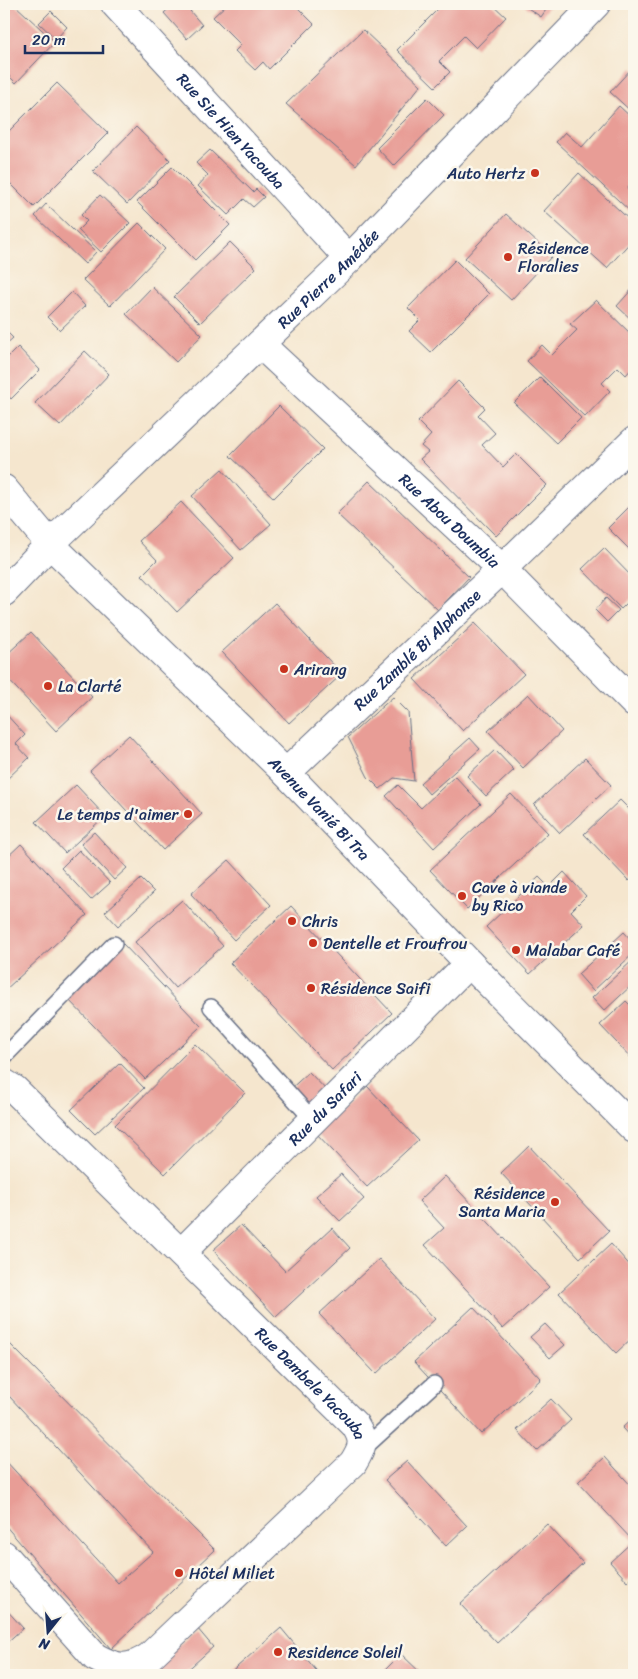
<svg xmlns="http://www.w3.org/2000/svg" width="638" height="1679" viewBox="0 0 638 1679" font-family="Sriracha,sans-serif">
	<rect width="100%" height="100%" fill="#fbf7ec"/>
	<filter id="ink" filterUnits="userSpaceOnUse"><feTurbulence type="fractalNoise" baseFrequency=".02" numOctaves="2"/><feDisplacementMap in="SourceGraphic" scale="10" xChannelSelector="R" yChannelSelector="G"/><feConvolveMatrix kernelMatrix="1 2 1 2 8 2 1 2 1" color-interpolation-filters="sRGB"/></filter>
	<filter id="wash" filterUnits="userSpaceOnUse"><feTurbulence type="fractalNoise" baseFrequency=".0096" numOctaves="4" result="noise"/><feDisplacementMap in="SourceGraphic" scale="20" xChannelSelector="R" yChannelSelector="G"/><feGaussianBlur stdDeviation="1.12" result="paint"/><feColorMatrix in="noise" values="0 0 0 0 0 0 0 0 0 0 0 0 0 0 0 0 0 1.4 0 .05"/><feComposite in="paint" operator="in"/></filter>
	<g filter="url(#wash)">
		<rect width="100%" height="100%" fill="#f5e6ce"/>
		<g id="blocks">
			<g fill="#e89d96">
				<polygon points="7,4 14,4 55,42 16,83 4,71 4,7"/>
				<polygon points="174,4 198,4 190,11 202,25 187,39 164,13"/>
				<polygon points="227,4 294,4 314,24 269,69 263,62 255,70 235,51 241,45 213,17"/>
				<polygon points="443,4 492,4 506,17 476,48 464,36 439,61 450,72 435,87 397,50"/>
				<polygon points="522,4 550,4 541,17"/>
				<polygon points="51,11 67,27 56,39 39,23"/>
				<polygon points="363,30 421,85 356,165 286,104"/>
				<polygon points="632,68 634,70 634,114 610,92"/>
				<polygon points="57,83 108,133 34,207 4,177 4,136"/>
				<polygon points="427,98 444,115 394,166 377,148"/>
				<polygon points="619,106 634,120 634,180 627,188 634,195 634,215 556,142 565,132 582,147"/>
				<polygon points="136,127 170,160 127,204 93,171"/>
				<polygon points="210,150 253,192 256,189 264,197 253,207 244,199 228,215 198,186 208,175 196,163"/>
				<polygon points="172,167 230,225 195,260 137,202"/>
				<polygon points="579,173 634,224 634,238 607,268 544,211"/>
				<polygon points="100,195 130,223 101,252 78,230 87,221 81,215"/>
				<polygon points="46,204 96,252 85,264 35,216"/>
				<polygon points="506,214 552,256 511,300 465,258"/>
				<polygon points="139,223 165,249 110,306 83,280"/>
				<polygon points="230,242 256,268 200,323 174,297"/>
				<polygon points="455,260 489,294 431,352 409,331 420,320 408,308"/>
				<polygon points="152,287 202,335 176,362 126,314"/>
				<polygon points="634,287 634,322 617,306"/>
				<polygon points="72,292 85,306 60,330 47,317"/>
				<polygon points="596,300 634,337 634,366 626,375 618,367 602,383 610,391 585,417 527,361 542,345 552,355 577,330 570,324"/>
				<polygon points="4,329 13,338 4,346"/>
				<polygon points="18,347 40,370 11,399 4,391 4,361"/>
				<polygon points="85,351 109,374 60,426 35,403"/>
				<polygon points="540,377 581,418 556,443 514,403"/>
				<polygon points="458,381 485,408 478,415 495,433 482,445 503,467 516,454 547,485 496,536 420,459 428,452 421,446 431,435 418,422"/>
				<polygon points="279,406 323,449 274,498 230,456"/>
				<polygon points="222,469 271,524 241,550 192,496"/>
				<polygon points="369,481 469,577 438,610 337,514"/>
				<polygon points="181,502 234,558 177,612 142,575 157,560 139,541"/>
				<polygon points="634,502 634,554 608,528"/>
				<polygon points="604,548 634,579 634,596 621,609 582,569"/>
				<polygon points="606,598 619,610 607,622 595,610"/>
				<polygon points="275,603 342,674 289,723 222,652"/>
				<polygon points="475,623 524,674 463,731 414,679"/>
				<polygon points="31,632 92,697 56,731 4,675 4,657"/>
				<polygon points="528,694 562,731 523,768 488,731"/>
				<polygon points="393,697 408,712 414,781 394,778 380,789 368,777 348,737"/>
				<polygon points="4,712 25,735 16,744 29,758 6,780 4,778"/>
				<polygon points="129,735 202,814 163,850 90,771"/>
				<polygon points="470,738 480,749 429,794 420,783"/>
				<polygon points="495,750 514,770 486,796 467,776"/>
				<polygon points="585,758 611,785 560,833 534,805"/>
				<polygon points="455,776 481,804 434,848 386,796 398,785 421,808"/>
				<polygon points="76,785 105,816 65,853 36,822"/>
				<polygon points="511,794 548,833 467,909 430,870"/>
				<polygon points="620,800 634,814 634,876 629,881 584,834"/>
				<polygon points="94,832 127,868 114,880 81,844"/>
				<polygon points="21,844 87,915 4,991 4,860"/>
				<polygon points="79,850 110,883 91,900 61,868"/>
				<polygon points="229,860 271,905 234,940 191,894"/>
				<polygon points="564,872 586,896 571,911 584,925 530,974 486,927 539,877 549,887"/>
				<polygon points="141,879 154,892 118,926 105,912"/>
				<polygon points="182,900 223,946 175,988 135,942"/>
				<polygon points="291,906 392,1013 332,1070 230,963"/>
				<polygon points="624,932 634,943 634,953 593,991 578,974"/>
				<polygon points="123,944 201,1026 145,1079 66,997"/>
				<polygon points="634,959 634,983 604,1011 592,998"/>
				<polygon points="626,1001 634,1009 634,1061 600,1025"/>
				<polygon points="195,1044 245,1093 165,1174 115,1125"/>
				<polygon points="120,1063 144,1088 95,1134 71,1110"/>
				<polygon points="309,1072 328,1092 306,1112 287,1092"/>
				<polygon points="367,1086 418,1140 367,1187 316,1133"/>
				<polygon points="529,1146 609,1231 580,1258 501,1173"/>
				<polygon points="341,1174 364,1199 340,1221 316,1196"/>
				<polygon points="445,1176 549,1287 503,1329 425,1245 444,1228 419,1201"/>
				<polygon points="241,1225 285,1271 332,1228 350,1248 276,1317 213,1250"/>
				<polygon points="611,1244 634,1270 634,1336 616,1353 559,1293"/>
				<polygon points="379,1259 435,1319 376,1374 319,1314"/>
				<polygon points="473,1307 541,1379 481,1434 414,1362"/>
				<polygon points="545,1324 565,1345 550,1358 530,1337"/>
				<polygon points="7,1341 215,1550 111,1649 4,1524 4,1459 118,1583 153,1552 9,1396 4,1401 4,1344"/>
				<polygon points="551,1399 571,1420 537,1451 517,1430"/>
				<polygon points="634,1417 634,1441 622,1428"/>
				<polygon points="605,1457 634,1489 634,1574 627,1581 610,1562 633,1541 578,1482"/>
				<polygon points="407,1461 467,1526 446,1546 385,1480"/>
				<polygon points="547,1524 583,1563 497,1643 460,1604"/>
				<polygon points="4,1607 23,1628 4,1645"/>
				<polygon points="197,1628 213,1647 182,1675 145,1675"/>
				<polygon points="281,1628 320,1675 228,1675"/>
				<polygon points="401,1654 423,1675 380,1675"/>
			</g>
		</g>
	</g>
	<g filter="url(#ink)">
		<use href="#blocks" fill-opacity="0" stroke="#676f85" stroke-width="1"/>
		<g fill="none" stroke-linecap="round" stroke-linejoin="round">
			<g stroke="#676f85" stroke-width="18">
				<g id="lane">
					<polyline points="211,1007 313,1120"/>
					<polyline points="4,1057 114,944"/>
					<polyline points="361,1451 434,1384"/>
				</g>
			</g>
			<g stroke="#676f85" stroke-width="30">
				<g id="street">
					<path id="s1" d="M115,4l234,255"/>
					<path id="s2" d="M260,344l242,225 132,134"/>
					<path id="s3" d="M4,592l46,-48 299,-285 247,-255"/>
					<path id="s4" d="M286,773l216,-204 132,-128"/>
					<path id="s5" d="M4,1083l10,6 341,336c10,16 8,22 -2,38l-204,194c-21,14 -32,12 -54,0l-91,-102"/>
					<path id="s6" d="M181,1253l288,-290"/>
				</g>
			</g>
			<g stroke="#676f85" stroke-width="30">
				<g id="secondary">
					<path id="s7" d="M4,489l46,55 236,229 183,190 165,166"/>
				</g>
			</g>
			<use href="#lane" stroke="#fff" stroke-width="15"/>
			<use href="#street" stroke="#fff" stroke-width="28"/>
			<use href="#secondary" stroke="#fff" stroke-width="28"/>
		</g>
	</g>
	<g fill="#c8321e" stroke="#fbf7ec" stroke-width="2">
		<circle cx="535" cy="173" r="5"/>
		<circle cx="508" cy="257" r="5"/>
		<circle cx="284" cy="669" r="5"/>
		<circle cx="48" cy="686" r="5"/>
		<circle cx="188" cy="814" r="5"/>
		<circle cx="462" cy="896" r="5"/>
		<circle cx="292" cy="921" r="5"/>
		<circle cx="313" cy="943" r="5"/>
		<circle cx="516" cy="950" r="5"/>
		<circle cx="311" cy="988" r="5"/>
		<circle cx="555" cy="1202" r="5"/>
		<circle cx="179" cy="1573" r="5"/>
		<circle cx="278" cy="1652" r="5"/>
	</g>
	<g text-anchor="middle" stroke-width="5" stroke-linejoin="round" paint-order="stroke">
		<g font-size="16" fill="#1b2f5e" stroke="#fbf7ec">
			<text dy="6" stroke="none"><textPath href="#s1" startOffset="172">Rue Sie Hien Yacouba</textPath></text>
			<text dy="6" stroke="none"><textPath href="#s3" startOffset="451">Rue Pierre Amédée</textPath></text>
			<text dy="6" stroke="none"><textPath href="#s2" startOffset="259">Rue Abou Doumbia</textPath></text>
			<text dy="6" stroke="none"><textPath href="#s4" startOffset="180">Rue Zamblé Bi Alphonse</textPath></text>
			<text dy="6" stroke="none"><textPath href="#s7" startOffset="449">Avenue Vanié Bi Tra</textPath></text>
			<text dy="6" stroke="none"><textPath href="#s6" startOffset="204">Rue du Safari</textPath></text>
			<text dy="6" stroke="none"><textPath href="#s5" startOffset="430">Rue Dembele Yacouba</textPath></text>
		</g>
		<g font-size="16" fill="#1b2f5e" stroke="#fbf7ec" text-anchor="start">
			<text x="525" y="179" text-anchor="end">Auto Hertz</text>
			<text x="518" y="254">Résidence<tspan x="518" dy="18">Floralies</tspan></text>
			<text x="294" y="675">Arirang</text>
			<text x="58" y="692">La Clarté</text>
			<text x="178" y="820" text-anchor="end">Le temps d'aimer</text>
			<text x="472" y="893">Cave à viande<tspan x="472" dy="18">by Rico</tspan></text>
			<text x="302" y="927">Chris</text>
			<text x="323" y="949">Dentelle et Froufrou</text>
			<text x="526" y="956">Malabar Café</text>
			<text x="321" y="994">Résidence Saifi</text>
			<text x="545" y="1199" text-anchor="end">Résidence<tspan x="545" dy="18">Santa Maria</tspan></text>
			<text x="189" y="1579">Hôtel Miliet</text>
			<text x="288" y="1658">Residence Soleil</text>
		</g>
	</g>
	<rect width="638" height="1679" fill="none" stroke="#fbf7ec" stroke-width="20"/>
	<g transform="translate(48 1632) rotate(197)" stroke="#fbf7ec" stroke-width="4" paint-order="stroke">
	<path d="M0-4L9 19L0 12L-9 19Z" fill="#1b2f5e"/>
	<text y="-8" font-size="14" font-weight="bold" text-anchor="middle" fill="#1b2f5e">N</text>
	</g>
	<path d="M25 45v8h78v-8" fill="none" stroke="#1b2f5e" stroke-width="2.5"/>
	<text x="32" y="45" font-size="15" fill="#1b2f5e" stroke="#fbf7ec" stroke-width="4" paint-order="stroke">20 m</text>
</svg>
